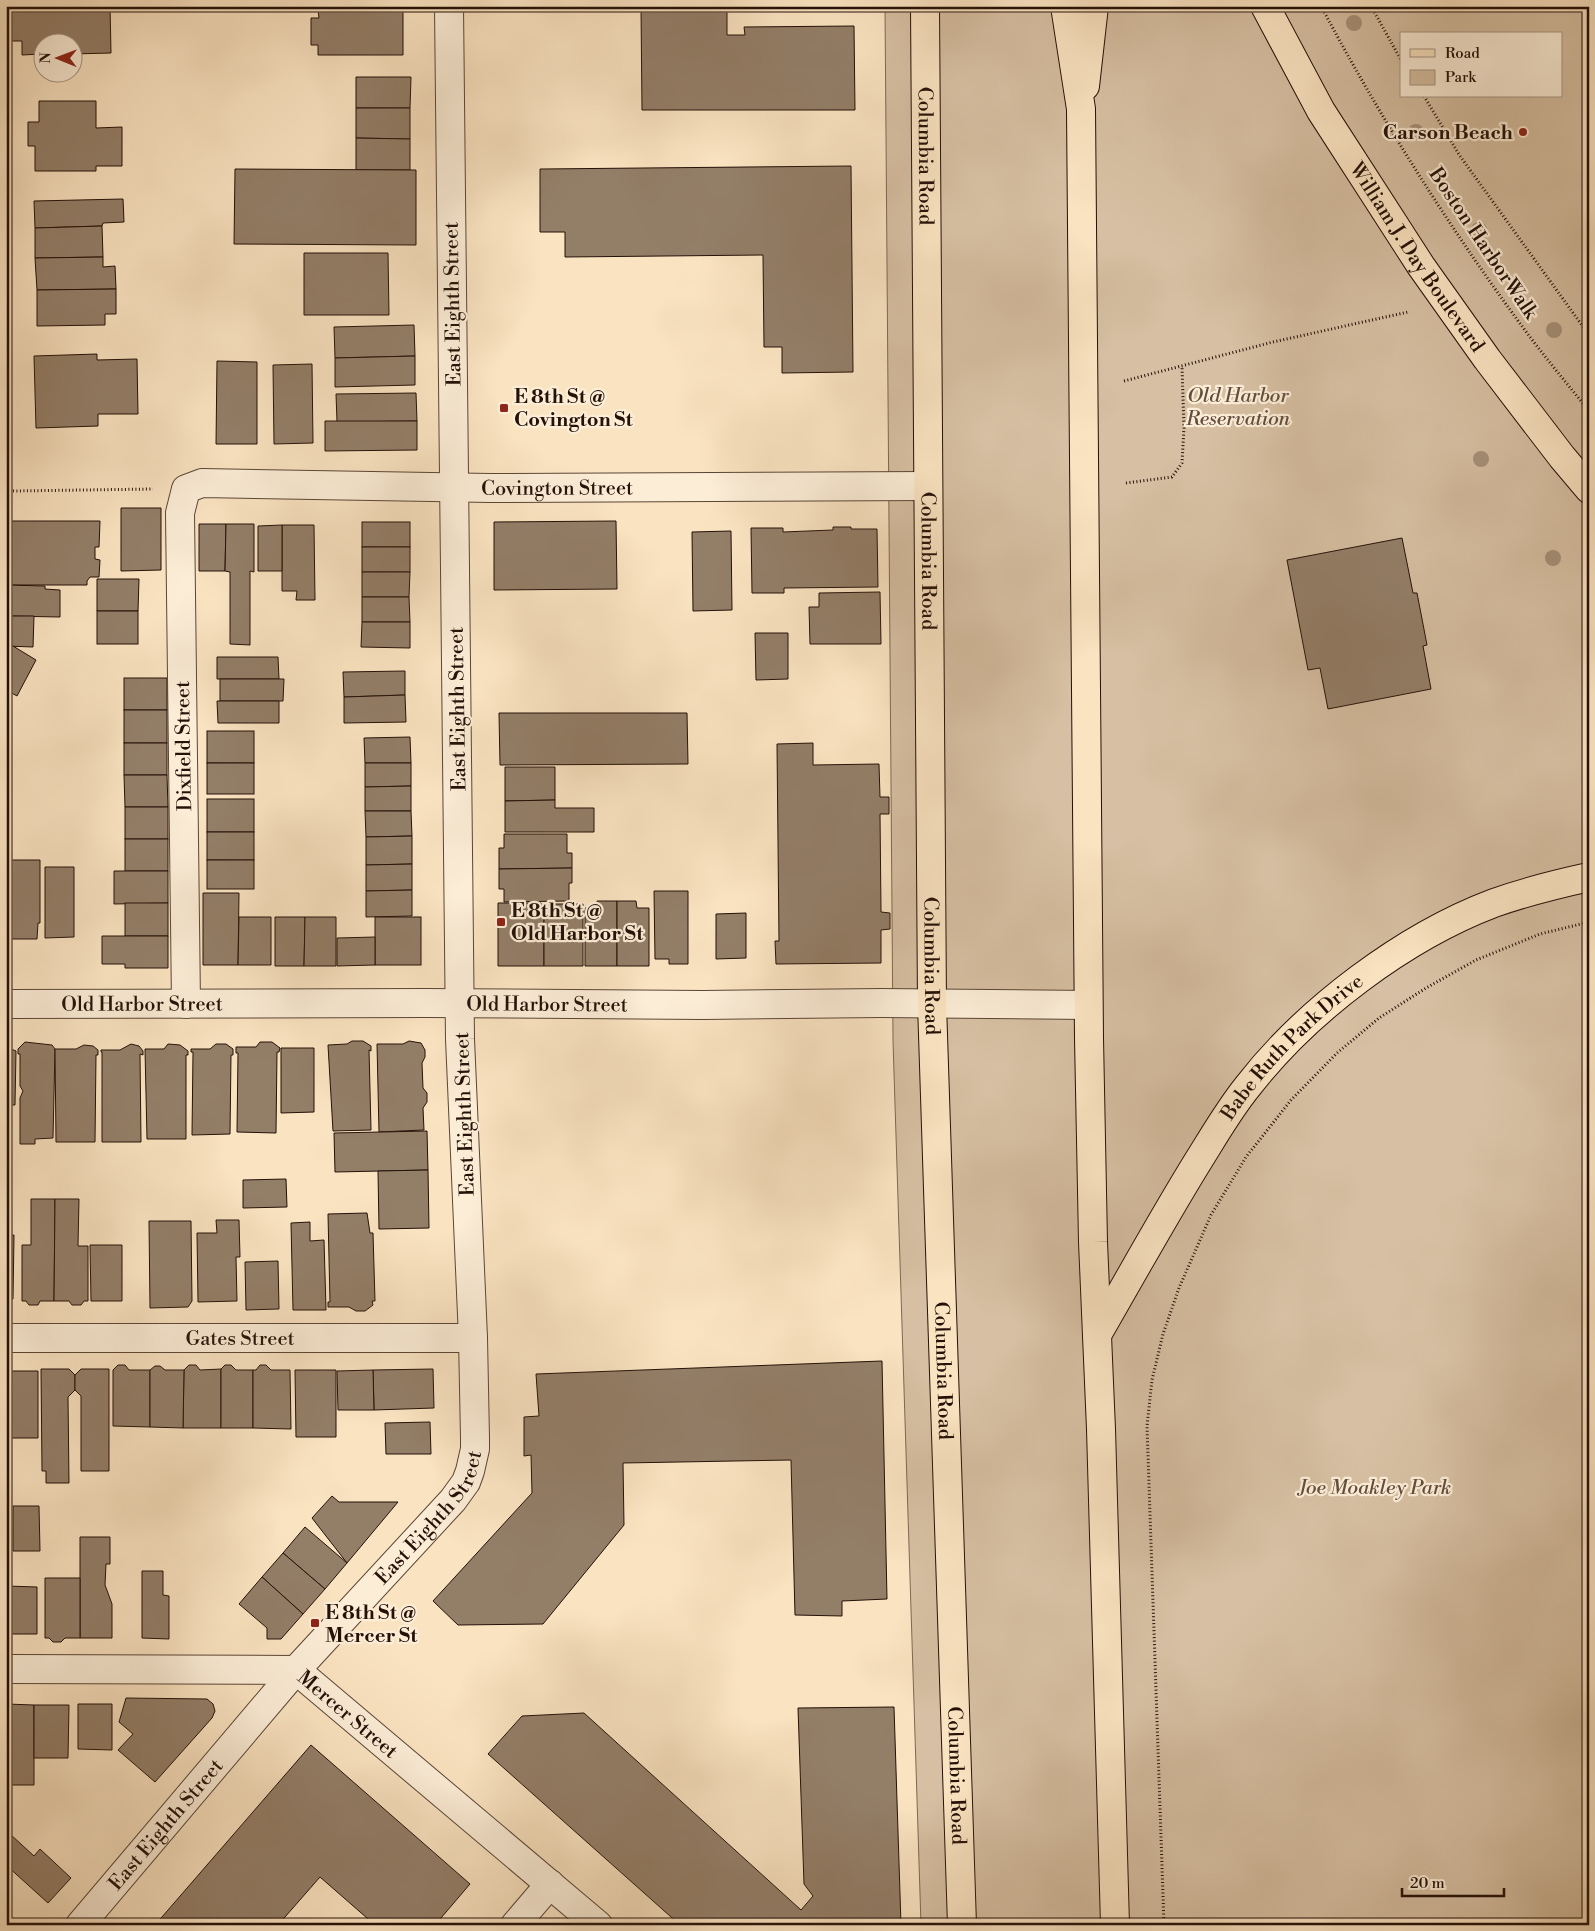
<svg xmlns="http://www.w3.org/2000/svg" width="1595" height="1931" viewBox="0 0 1595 1931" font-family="'Libre Bodoni',serif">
	<rect width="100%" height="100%" fill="#fae3c1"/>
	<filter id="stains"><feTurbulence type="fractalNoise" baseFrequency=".004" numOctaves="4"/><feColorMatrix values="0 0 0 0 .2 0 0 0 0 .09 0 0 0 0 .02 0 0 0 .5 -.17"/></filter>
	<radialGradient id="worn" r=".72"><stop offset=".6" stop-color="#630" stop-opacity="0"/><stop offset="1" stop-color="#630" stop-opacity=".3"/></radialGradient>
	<path fill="#d6bfa2" stroke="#7d6855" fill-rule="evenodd" d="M885,6h704v1919h-668l-28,-884zM1401,34h160v62h-160z"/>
	<g fill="#937e68" stroke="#241108">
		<polygon points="22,6 110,6 111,53 72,54 72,42 42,42 42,54 22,55 22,41 11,41 11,11 22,10"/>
		<polygon points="601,6 727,6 727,35 745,35 744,27 854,26 855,110 642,110 641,9 601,9"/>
		<polygon points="318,10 403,10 403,55 318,55 318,45 311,45 311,18 319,18"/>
		<polygon points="356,77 411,77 410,108 356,108"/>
		<polygon points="39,101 96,101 96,128 122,127 122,166 96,166 96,171 35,171 35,146 28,146 28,122 39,122"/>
		<polygon points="356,108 410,108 410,139 356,138"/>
		<polygon points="356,138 410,139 410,170 356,170"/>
		<polygon points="851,166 853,372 782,373 782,347 764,347 763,255 565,257 565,232 540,232 540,169"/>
		<polygon points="235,169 416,170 416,245 234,244"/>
		<polygon points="123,199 124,222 103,223 102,226 35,228 34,201"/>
		<polygon points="102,226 103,257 35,258 35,228"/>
		<polygon points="304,253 388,253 389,315 304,315"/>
		<polygon points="103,257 103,267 115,266 116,289 37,290 35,258"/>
		<polygon points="116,289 116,314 105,314 105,325 37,326 37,290"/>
		<polygon points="414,325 415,356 335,358 334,327"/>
		<polygon points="97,354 97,360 137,359 138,414 98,414 98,426 36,428 34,356"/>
		<polygon points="415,356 415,385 335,387 335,358"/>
		<polygon points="217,361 257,362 257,444 216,444"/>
		<polygon points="312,364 313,443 274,444 273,365"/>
		<polygon points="416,393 417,421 337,422 336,394"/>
		<polygon points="325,421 417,421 417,450 325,451"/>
		<polygon points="121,508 161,508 161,570 121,571"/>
		<polygon points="6,521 100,521 99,547 95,547 95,559 100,560 99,577 90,577 87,581 87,585 6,585"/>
		<polygon points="616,521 617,589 494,590 494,522"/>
		<rect x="362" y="522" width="48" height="25"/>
		<polygon points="199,524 226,524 225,571 199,571"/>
		<polygon points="226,524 254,524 254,572 250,571 250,645 230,644 230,572 225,571"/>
		<polygon points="282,525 314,525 315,600 296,600 297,591 282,591"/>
		<polygon points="282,525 282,571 258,571 258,526"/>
		<polygon points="833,527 851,527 851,529 877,529 878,587 784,588 784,593 752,593 751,528 783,528 783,532 833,530"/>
		<polygon points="731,531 732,610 693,611 692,532"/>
		<polygon points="1402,538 1413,593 1417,593 1427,645 1423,646 1431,689 1328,709 1320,668 1308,670 1287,560"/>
		<rect x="362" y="547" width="48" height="25"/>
		<polygon points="362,572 410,572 409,597 362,597"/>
		<polygon points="97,579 139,579 138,611 97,611"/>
		<polygon points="6,585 45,586 45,589 60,590 60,617 6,616"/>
		<polygon points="880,592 881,644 810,644 809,607 819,607 819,593"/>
		<polygon points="362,597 409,597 410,622 362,622"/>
		<rect x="97" y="611" width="41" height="33"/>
		<polygon points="6,616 34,616 33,647 6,646"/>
		<polygon points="362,622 410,622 410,648 361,647"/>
		<polygon points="755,633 788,633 788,679 756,680"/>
		<polygon points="6,646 13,646 36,660 17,696 8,691 6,695"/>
		<polygon points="217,657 278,657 279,679 217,679"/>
		<polygon points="405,671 405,695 344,697 343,672"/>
		<rect x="124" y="678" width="43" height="32"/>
		<polygon points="220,679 284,679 283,701 220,701"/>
		<polygon points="405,695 406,722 344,723 344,697"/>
		<polygon points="217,701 279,701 279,723 218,723"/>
		<rect x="124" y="710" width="43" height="33"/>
		<polygon points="499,713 687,713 688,764 500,765"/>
		<rect x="207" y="731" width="47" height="32"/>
		<polygon points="410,737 411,763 365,763 364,738"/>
		<rect x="124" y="743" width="43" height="32"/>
		<polygon points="813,743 813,765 879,764 880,797 889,797 889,814 880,814 881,912 890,913 890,929 881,930 881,963 776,964 775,941 779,941 777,744"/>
		<rect x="207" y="763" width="47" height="31"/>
		<polygon points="365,763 411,763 411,786 365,787"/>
		<polygon points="505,767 555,767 555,800 505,801"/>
		<polygon points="124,775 167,775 168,807 125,807"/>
		<polygon points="411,786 411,811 365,811 365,787"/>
		<rect x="207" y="799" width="47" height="33"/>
		<polygon points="555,800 555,808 594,808 594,832 505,832 505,801"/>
		<rect x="125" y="807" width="43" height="32"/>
		<polygon points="365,811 411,811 412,836 366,837"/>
		<rect x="207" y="832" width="47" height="28"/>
		<polygon points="504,834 567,834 567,853 572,853 572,868 499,869 499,848 504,848"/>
		<polygon points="412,836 412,864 366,865 366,837"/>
		<rect x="125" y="839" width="43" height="32"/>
		<polygon points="6,860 40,860 40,923 38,923 37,939 6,939"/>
		<rect x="207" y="860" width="47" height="29"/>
		<polygon points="412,864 412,890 366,891 366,865"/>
		<polygon points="45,867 74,867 74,937 45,938"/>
		<polygon points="572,868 572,883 569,883 569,901 504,902 504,889 499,889 499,869"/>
		<polygon points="114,871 168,871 168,903 114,904"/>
		<polygon points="412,890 412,916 366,917 366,891"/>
		<polygon points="654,891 688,891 688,964 669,964 669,959 655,959"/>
		<polygon points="203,893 239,893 238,965 203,965"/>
		<polygon points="597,901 617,901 617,966 585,966 585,908 597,908"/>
		<polygon points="617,901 636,901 637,908 649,908 649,966 617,966"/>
		<rect x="125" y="903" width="43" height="33"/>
		<polygon points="498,903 541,903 541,917 544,917 544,966 498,966"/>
		<polygon points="549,904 583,904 583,966 544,966 544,917 549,917"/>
		<polygon points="746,913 746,958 716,959 716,914"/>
		<polygon points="239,917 271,917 271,965 238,965"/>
		<polygon points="275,917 305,917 304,966 275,966"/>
		<polygon points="305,917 336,917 336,966 304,966"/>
		<rect x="375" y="917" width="46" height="48"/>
		<polygon points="102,936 168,936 168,968 125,968 125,964 102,964"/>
		<polygon points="375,937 375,965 337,966 337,938"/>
		<polygon points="352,1041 363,1041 371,1046 371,1051 369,1050 371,1130 333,1131 328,1045 347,1044"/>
		<polygon points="409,1041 421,1043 425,1050 425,1057 422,1063 423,1088 427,1093 427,1102 423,1108 424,1130 379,1132 377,1044 403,1044"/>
		<polygon points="25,1042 52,1045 55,1049 53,1138 35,1139 35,1144 20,1144 20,1098 23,1091 20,1086 20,1054 18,1054 18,1049"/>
		<polygon points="260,1042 272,1042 280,1048 279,1052 277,1052 276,1133 237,1132 238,1053 236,1053 236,1047 256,1047"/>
		<polygon points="131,1044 139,1046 143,1051 143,1055 140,1054 141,1142 102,1142 102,1052 101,1052 101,1050 120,1050"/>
		<polygon points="168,1044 180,1045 188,1051 188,1055 186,1055 186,1139 147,1139 145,1049 164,1049"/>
		<polygon points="216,1044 226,1044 233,1049 233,1055 231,1055 230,1134 192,1135 193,1052 191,1052 191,1049 210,1049"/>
		<polygon points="84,1045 93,1046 98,1050 98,1055 96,1055 95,1142 56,1142 55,1049 76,1049"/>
		<polygon points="6,1047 16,1051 15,1105 9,1105 9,1118 6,1118"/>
		<polygon points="281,1048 314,1048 314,1112 281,1113"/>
		<polygon points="427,1131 428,1170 335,1172 334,1133"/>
		<polygon points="428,1170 429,1228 379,1229 378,1171"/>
		<polygon points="286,1179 287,1207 243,1208 243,1180"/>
		<polygon points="31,1199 55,1199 54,1301 40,1301 38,1305 29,1305 26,1301 22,1301 22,1245 31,1245"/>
		<polygon points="55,1199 79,1199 78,1246 88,1246 88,1301 84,1301 81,1305 72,1305 69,1301 54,1301"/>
		<polygon points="367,1213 370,1233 373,1233 375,1301 372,1301 373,1305 365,1311 356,1311 349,1307 328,1307 328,1302 330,1302 328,1214"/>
		<polygon points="216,1220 239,1220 240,1257 236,1257 237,1301 198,1302 197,1233 217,1233"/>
		<polygon points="149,1221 191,1221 192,1301 188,1307 150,1308"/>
		<polygon points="310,1222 310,1241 324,1240 326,1310 293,1310 291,1223"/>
		<polygon points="6,1235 14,1235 13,1299 10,1299 6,1303"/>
		<polygon points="90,1245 122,1245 122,1301 91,1301"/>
		<polygon points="278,1261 279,1309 246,1310 245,1262"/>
		<polygon points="882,1361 887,1599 842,1601 842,1616 795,1615 791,1460 623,1463 624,1525 543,1624 458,1625 433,1601 532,1493 531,1455 524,1456 524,1417 539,1416 536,1374"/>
		<polygon points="118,1365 125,1365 129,1370 150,1370 150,1427 113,1426 113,1370"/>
		<polygon points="189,1365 196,1365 200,1370 221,1369 221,1428 183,1428 184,1370"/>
		<polygon points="225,1365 231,1365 236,1370 253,1370 253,1428 221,1428 221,1369"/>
		<polygon points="260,1365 266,1365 271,1370 290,1370 291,1429 253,1428 253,1370 256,1370"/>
		<polygon points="155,1366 160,1366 165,1370 184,1370 183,1428 150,1427 150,1370"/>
		<polygon points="41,1369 69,1369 75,1375 75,1390 68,1397 69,1483 46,1483 46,1471 42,1471"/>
		<polygon points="81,1369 109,1369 109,1471 81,1471 81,1396 75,1390 75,1375"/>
		<polygon points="433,1369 434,1408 374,1410 373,1370"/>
		<polygon points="295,1370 336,1370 336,1437 296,1437"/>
		<polygon points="373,1370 374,1410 338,1410 337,1371"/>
		<polygon points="6,1371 38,1371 38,1438 10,1438 10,1423 6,1423"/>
		<polygon points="430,1422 431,1454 386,1454 385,1423"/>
		<polygon points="332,1496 339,1502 398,1502 347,1563 312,1518"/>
		<polygon points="13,1506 39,1506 40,1551 13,1551"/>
		<polygon points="305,1527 347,1563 325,1589 283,1553"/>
		<polygon points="80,1537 110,1537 110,1564 106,1564 105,1585 112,1604 112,1638 80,1638"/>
		<polygon points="283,1553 325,1589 303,1614 262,1577"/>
		<polygon points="142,1571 163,1571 163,1595 169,1596 169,1639 142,1638"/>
		<polygon points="262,1577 303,1614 281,1639 267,1639 267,1628 239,1604"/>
		<polygon points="45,1578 80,1578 80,1638 65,1638 61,1642 53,1642 49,1638 45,1638"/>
		<polygon points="6,1586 37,1587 37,1634 6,1634"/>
		<polygon points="126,1698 207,1699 213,1704 215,1711 212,1718 155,1782 118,1750 133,1734 119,1722"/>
		<polygon points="6,1704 34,1705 34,1785 6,1785"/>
		<polygon points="78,1704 112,1704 112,1750 78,1749"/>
		<polygon points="34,1705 69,1705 68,1758 34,1758"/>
		<polygon points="894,1707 901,1925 680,1925 488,1754 522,1716 584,1713 801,1910 813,1896 804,1884 798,1708"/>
		<polygon points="311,1745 470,1884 435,1925 375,1925 320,1877 278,1925 155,1925"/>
		<polygon points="10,1834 34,1856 40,1849 71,1878 48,1903 6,1865 6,1838"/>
	</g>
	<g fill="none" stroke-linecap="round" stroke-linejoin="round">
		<g stroke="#5a4636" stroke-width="30">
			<g id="minor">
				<path id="s1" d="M6,1004l419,-1 278,2 178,-2 207,2"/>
				<path id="s2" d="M186,1004l-6,-491 6,-24 16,-6 288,5 438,-2"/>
				<path id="s3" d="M6,1338h467"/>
				<path id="s4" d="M6,1669l290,1 302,255"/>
				<path id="s5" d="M80,1925l216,-255 157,-170 13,-18 4,-11 5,-22v-11l-2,-100 -13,-299 -11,-1033"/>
				<polyline points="515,1925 550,1884"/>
			</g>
		</g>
		<g stroke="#241108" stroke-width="30">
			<g id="major">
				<path id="s6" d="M925,6l7,998 30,921"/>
				<polyline points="1065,6 1081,109 1089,1038 1093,1242 1101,1429 1115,1925"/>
				<path id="s7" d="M1265,6l56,105 100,155 66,93 75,98 27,32"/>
				<polyline points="1085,86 1094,6"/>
				<path id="s8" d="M1097,1335c34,-59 67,-119 103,-177 15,-24 30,-50 48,-72 59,-76 156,-149 246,-183 31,-11 63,-19 95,-26"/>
			</g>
		</g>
		<g stroke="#241108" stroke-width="3" stroke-dasharray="1 2.5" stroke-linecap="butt">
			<path d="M1321,6c61,115 131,226 209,331 19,25 39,49 59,74"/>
			<polyline points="1371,6 1401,60"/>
			<polyline points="1424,96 1460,156 1589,335"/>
			<polyline points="1124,381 1273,342 1408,312"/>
			<polyline points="1126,483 1172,477 1182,463 1184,428 1182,367"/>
			<polyline points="6,490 14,491 153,489"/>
			<polyline points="1164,1925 1147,1426 1152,1380 1163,1334 1179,1288 1211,1215 1246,1157 1291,1100 1337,1053 1379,1018 1426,988 1476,960 1540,934 1589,922"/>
		</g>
		<use href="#minor" stroke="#fcedd7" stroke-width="28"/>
		<use href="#major" stroke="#fae3c1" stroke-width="28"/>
	</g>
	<g fill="#a69179">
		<circle cx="1354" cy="23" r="8"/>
		<circle cx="1416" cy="132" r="8"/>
		<circle cx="1479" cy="230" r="8"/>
		<circle cx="1554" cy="330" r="8"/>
		<circle cx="1481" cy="459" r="8"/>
		<circle cx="1553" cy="558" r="8"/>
	</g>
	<g fill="#8f2418" stroke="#fcedd7" stroke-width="2">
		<circle cx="1523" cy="132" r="5"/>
		<rect x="499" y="403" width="10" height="10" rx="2.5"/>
		<rect x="496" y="917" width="10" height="10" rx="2.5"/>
		<rect x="310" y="1618" width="10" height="10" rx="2.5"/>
	</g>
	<g text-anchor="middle" stroke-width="4.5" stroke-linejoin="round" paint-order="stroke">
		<g font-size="20" font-weight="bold" fill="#241108" stroke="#fcedd7" text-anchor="start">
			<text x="1513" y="139" text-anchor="end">Carson Beach</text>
			<text x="514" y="403">E 8th St @<tspan x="514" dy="23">Covington St</tspan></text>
			<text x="511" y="917">E 8th St @<tspan x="511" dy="23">Old Harbor St</tspan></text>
			<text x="325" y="1619">E 8th St @<tspan x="325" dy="23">Mercer St</tspan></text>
		</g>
		<g font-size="20" fill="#241108" stroke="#fcedd7">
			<text dy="7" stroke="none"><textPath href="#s6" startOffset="150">Columbia Road</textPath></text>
			<text transform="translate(1484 243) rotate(56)" y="7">Boston HarborWalk</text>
			<text dy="7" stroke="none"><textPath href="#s7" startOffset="294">William J. Day Boulevard</textPath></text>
			<text transform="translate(452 304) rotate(-91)" y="7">East Eighth Street</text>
			<text dy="7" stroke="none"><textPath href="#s2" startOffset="888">Covington Street</textPath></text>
			<text dy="7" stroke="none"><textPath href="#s6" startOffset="555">Columbia Road</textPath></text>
			<text transform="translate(457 709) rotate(-91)" y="7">East Eighth Street</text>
			<text transform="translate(183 746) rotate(-91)" y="7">Dixfield Street</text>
			<text dy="7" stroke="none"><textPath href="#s6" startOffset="960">Columbia Road</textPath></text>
			<text dy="7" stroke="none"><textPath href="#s1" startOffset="136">Old Harbor Street</textPath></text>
			<text dy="7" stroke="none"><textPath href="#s1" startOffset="541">Old Harbor Street</textPath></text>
			<text dy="7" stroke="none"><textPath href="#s8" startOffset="350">Babe Ruth Park Drive</textPath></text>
			<text transform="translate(464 1114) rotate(-92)" y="7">East Eighth Street</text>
			<text dy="7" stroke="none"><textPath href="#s3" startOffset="234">Gates Street</textPath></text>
			<text dy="7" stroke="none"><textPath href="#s6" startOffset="1365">Columbia Road</textPath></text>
			<text dy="7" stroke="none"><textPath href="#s5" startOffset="538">East Eighth Street</textPath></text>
			<text dy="7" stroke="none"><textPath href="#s4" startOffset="358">Mercer Street</textPath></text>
			<text dy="7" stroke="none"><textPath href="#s6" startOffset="1770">Columbia Road</textPath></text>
			<text dy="7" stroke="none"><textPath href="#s5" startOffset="132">East Eighth Street</textPath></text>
		</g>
		<g font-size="20" font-style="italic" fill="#624e3e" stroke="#fcedd7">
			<text x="1238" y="402">Old Harbor<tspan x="1238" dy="23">Reservation</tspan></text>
			<text x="1375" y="1494">Joe Moakley Park</text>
		</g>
	</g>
	<rect width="1595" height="1931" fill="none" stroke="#fae3c1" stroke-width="25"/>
	<rect x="8" y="8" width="1580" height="1916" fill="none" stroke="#241108" stroke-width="2.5"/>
	<rect x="12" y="12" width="1570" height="1906" fill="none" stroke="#241108"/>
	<rect x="1400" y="32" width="162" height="65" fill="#fcedd7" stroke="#a69584"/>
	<rect x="1410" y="49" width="25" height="8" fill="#fae3c1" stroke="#a69584"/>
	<text x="1445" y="58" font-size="15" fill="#241108">Road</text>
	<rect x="1410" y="70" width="25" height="15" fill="#d6bfa2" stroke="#a69584"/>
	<text x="1445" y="82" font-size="15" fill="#241108">Park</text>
	<g transform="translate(58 58) rotate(271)"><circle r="24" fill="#fcedd7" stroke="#a69584"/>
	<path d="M0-4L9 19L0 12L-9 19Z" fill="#8f2418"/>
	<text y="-8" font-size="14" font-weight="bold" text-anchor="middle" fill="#241108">N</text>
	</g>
	<path d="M1402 1888v8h102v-8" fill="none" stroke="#241108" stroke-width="2.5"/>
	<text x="1410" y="1888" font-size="15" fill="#241108" stroke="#fcedd7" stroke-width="4" paint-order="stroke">20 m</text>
	<rect width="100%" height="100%" filter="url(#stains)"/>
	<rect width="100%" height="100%" fill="url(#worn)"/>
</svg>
